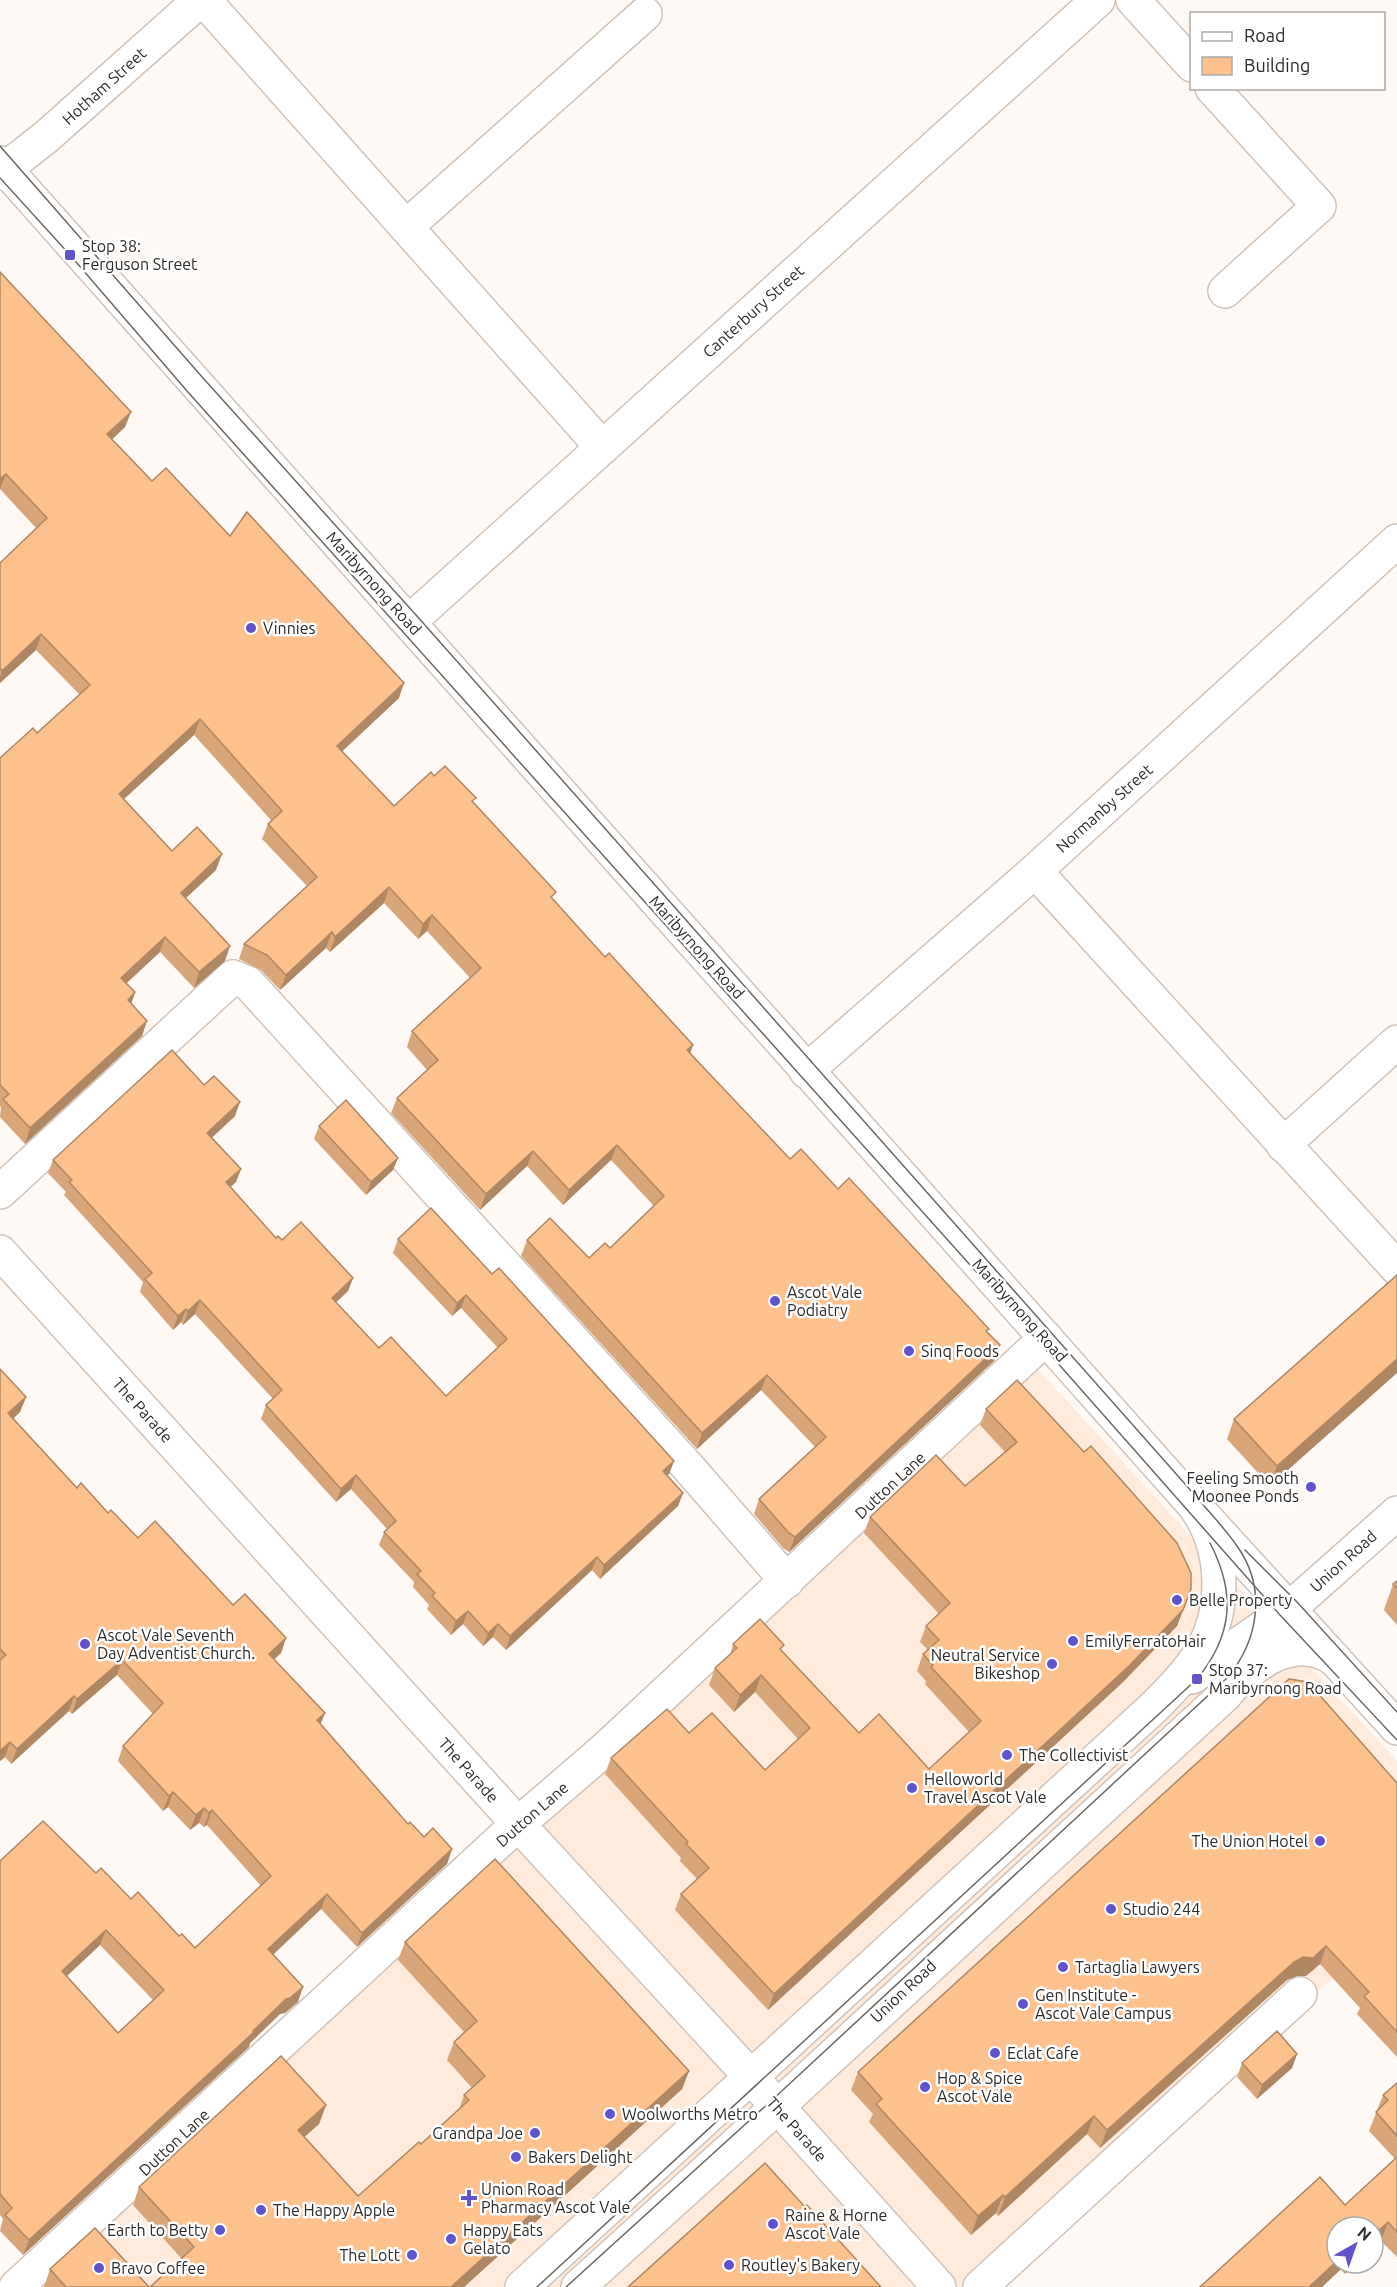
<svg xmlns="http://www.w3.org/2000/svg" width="1397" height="2287" viewBox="0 0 1397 2287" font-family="Ubuntu,sans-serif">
	<rect width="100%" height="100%" fill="#fef9f5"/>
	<polygon fill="#feebdc" points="1026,1356 1397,1761 1397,1920 1318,1991 1307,1979 967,2287 16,2287"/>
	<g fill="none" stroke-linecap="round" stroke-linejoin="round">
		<g stroke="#d0c3b9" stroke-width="36">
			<g id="minor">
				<polyline points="204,0 602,447"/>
				<polyline points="1133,0 1192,65"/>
				<polyline points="1212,88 1319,206 1225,291"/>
				<polyline points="0,173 46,137 200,0"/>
				<polyline points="406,227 645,14"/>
				<polyline points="409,622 1098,0"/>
				<polyline points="1035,871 1397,1268"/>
				<polyline points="806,1071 1035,871 1397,541"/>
				<polyline points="1283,1145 1397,1042"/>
				<polyline points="0,1192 233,977 248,983 688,1467 787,1581"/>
				<polyline points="0,1252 518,1824 751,2077 939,2287"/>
				<path d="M1251,1670c24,-19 54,-31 83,-11"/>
				<polyline points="1192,1677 1273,1620"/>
				<polyline points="16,2287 518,1824 604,1750 1046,1338"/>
				<path d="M522,2287l631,-579c17,-17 35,-35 48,-56 25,-42 24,-100 -3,-141"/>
				<polyline points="578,2287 777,2107 1226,1694 1258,1654 1289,1609 1397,1513"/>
				<polyline points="980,2287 1300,1994"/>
			</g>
		</g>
		<g stroke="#d0c3b9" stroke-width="36">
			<polyline id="major" points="0,163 1193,1504 1397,1728"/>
		</g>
		<use href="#minor" stroke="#fff" stroke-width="33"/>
		<use href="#major" stroke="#fff" stroke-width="33"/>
		<g stroke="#6c6864" stroke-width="1.5">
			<path d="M0,146l203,232 213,237 777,878c14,17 31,34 44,53 30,42 22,94 -10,132l-456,423 -205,186"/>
			<polyline points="0,178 70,255 187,391 1040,1343 1280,1615 1397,1740"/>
			<polyline points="1245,1550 1297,1602 1397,1712"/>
			<path d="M537,2287l660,-608c36,-44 39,-86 13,-136"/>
		</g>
	</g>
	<g fill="#d9a679" fill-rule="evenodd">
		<polygon points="0,272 131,412 125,427 112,439 152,481 230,536 399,698 342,751 394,806 434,776 474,803 553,899 690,1054 790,1159 838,1189 987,1332 1000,1345 994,1361 789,1552 783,1548 754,1514 759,1499 815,1447 761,1390 697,1449 521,1256 527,1240 589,1258 610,1248 654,1206 611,1160 563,1205 527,1166 480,1210 391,1113 397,1098 427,1070 407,1047 412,1031 470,978 427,931 418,939 384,903 330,952 326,948 280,990 261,970 239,959 244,944 307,886 262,839 268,824 271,820 194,735 124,799 172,851 216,870 186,898 225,961 194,988 160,952 126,983 135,992 131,1004 142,1036 25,1144 0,1117 1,1107 0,1106 0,758 37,733 80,695 36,650 0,683 0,563 36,528 0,489"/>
		<polygon points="204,1085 235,1116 212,1137 241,1169 236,1182 230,1187 276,1238 353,1278 348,1291 336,1302 379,1348 446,1396 498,1348 461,1308 452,1316 393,1253 398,1239 492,1274 674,1461 669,1474 667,1476 683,1493 678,1506 600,1579 592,1570 506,1650 493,1637 483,1646 463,1624 451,1635 427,1609 429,1605 413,1587 414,1582 379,1545 384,1532 387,1529 351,1489 336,1502 261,1419 266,1405 273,1399 195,1314 183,1325 181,1322 173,1330 140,1292 143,1282 64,1195 66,1192 48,1173 53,1160"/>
		<polygon points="319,1126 398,1158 393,1170 366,1195 314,1139"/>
		<polygon points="1397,1275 1270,1486 1227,1439 1234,1419"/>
		<path d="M0,1369l26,28 -6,15 -7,7 64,69 61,50 95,67 53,33 -5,15 -7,6 51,54 -5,11 88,100 16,13 28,12 -5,15 -90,83 -36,-38 -48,46 25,47 -13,11 -5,1 -30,29 -1,4 -226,208 -23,-24 3,-12 -3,-4v-354l96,12 99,75 66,-62 -54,-61 -3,2 -5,-4 -9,7 -22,-23 -5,4 -45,-50 5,-15 30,-32 -36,-39 -45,39 -3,-3 -58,53 -6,-7 -5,4zM100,1945l53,55 -35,33 -52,-56z"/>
		<polygon points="986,1409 1191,1589 1177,1626 1123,1682 768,2010 675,1910 681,1894 697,1879 680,1861 681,1858 605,1774 611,1758 689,1733 765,1770 798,1739 755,1692 734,1712 709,1685 715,1668 730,1655 733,1644 782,1651 859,1733 929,1769 969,1732 925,1684 926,1681 917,1671 923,1654 928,1650 920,1642 926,1626 939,1614 864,1533 870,1517 965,1486 1005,1452 980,1425"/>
		<polygon points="1397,1581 1397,1625 1384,1610 1393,1584"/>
		<polygon points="1397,1783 1397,2057 1357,2014 1360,2008 1320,1964 1306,1976 1297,1976 1287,1980 1100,2148 1087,2134 998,2216 996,2213 971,2235 869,2122 873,2114 851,2090 858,2072"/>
		<polygon points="405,1942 689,2071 682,2089 464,2287 150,2287 181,2258 133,2205 139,2187 326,2105 319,2124 304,2137 358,2196 421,2144 459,2110 464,2095 472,2088 447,2060 454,2042 464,2032 398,1960"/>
		<polygon points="1297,2054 1292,2068 1257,2099 1237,2077 1242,2063"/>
		<polygon points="1397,2083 1397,2257 1381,2241 1337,2227 1337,2263 1357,2263 1345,2274 1341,2269 1322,2287 1200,2287 1345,2205 1395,2159 1369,2131 1383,2095"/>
		<polygon points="50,2269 149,2287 44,2287"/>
	</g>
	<g fill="#b08763">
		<polygon points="131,412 125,427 102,449 107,434"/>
		<polygon points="6,474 0,489 0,479"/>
		<polygon points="41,634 36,650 0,683 0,677 2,671"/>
		<polygon points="404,683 399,698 332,761 337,746"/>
		<polygon points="200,719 194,735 113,809 119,794"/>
		<polygon points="222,854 216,870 175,908 181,893"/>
		<polygon points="389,887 384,903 330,952 335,937"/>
		<polygon points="432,915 427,931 418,939 423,924"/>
		<polygon points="332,932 326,948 280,990 286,975"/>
		<polygon points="165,937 160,952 116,993 121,978"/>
		<polygon points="230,946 225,961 194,988 199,972"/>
		<polygon points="135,992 130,1008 128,1000"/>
		<polygon points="147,1021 142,1036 25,1144 30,1128"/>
		<polygon points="693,1045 688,1060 687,1050"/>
		<polygon points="240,1102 235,1116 203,1146 207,1133"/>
		<polygon points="617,1145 611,1160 563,1205 569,1190"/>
		<polygon points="533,1151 527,1166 480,1210 486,1194"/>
		<polygon points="398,1158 393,1170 366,1195 371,1182"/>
		<polygon points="241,1169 236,1182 221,1196 226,1182"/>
		<polygon points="353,1278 348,1291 327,1311 332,1298"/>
		<polygon points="466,1295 461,1308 452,1316 457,1303"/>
		<polygon points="200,1300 195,1314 183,1325 188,1311"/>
		<polygon points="186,1309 181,1322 173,1330 178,1316"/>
		<polygon points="1000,1345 994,1361 789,1552 795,1537"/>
		<polygon points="1397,1359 1397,1373 1270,1486 1277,1466"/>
		<polygon points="767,1375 761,1390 697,1449 702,1433"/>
		<polygon points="26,1397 20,1412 2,1428 8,1413"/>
		<polygon points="674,1461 669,1474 658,1484 663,1471"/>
		<polygon points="356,1475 351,1489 336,1502 341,1489"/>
		<polygon points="683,1493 678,1506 600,1579 604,1565"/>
		<polygon points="597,1557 592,1570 506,1650 510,1636"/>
		<polygon points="1183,1610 1177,1626 1123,1682 768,2010 774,1994"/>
		<polygon points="468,1611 463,1624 451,1635 456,1621"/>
		<polygon points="498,1624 493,1637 483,1646 488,1633"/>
		<polygon points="286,1638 281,1653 264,1669 269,1654"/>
		<polygon points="122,1660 117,1675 72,1714 77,1699"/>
		<polygon points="761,1675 755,1692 734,1712 740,1695"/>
		<polygon points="74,1696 69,1711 11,1764 17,1749"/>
		<polygon points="325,1713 319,1728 317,1720"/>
		<polygon points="10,1742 5,1757 0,1761 0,1751"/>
		<polygon points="173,1792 168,1807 163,1811 169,1796"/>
		<polygon points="204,1808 199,1823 190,1830 196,1815"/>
		<polygon points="212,1810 207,1825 204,1827 209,1813"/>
		<polygon points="452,1849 447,1864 357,1947 362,1933"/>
		<polygon points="327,1894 321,1909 263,1964 268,1949"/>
		<polygon points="106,1930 100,1945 56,1986 62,1971"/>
		<polygon points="1326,1946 1320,1964 1306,1976 1297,1976 1287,1980 1100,2148 1107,2130 1294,1962"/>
		<polygon points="303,1987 298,2002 285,2013 280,2014 250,2043 249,2047 23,2255 29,2240 286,1999"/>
		<polygon points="1297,2054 1292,2068 1257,2099 1262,2085"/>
		<polygon points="689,2071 682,2089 464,2287 451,2287"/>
		<polygon points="326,2105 319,2124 292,2148 298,2130"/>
		<polygon points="1094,2116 1087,2134 998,2216 1005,2197"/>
		<polygon points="1003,2195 996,2213 971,2235 978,2216"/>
		<polygon points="1388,2222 1381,2241 1373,2248 1373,2236"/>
		<polygon points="1337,2261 1337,2263 1343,2263 1341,2269 1322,2287 1309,2287"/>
		<polygon points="1349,2263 1357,2263 1345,2274"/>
	</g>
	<g fill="#fcc18d" stroke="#b08763" stroke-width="1.5" fill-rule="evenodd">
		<polygon points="0,272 131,412 107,434 152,481 166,468 230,536 247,512 404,683 337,746 394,806 431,772 434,776 445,766 476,798 472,801 556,892 551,897 605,957 609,953 693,1045 687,1050 790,1159 801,1149 838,1189 849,1178 989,1329 986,1331 1000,1345 795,1537 788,1532 759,1499 826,1437 767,1375 702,1433 527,1240 550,1218 589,1258 605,1243 610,1248 664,1196 617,1145 569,1190 533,1151 486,1194 397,1098 438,1060 412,1031 481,968 432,915 423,924 389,887 335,937 332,932 286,975 267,955 244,944 317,877 268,824 282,811 200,719 119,794 172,851 197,827 222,854 181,893 230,946 199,972 165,937 121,978 135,992 128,1000 147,1021 30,1128 3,1099 9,1094 0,1085 0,758 33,728 37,733 90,685 41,634 2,671 0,668 0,563 47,518 6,474 0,479"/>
		<polygon points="172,1050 204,1085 214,1076 240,1102 207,1133 241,1169 226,1182 276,1238 278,1236 282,1240 301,1222 353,1278 332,1298 379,1348 391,1337 446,1396 507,1339 466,1295 457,1303 398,1239 431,1208 492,1274 499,1268 674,1461 663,1471 683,1493 604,1565 597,1557 510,1636 498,1624 488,1633 468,1611 456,1621 432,1596 435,1593 417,1574 421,1571 384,1532 396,1521 356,1475 341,1489 266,1405 282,1390 200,1300 188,1311 186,1309 178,1316 145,1279 152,1273 69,1182 72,1180 53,1160"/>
		<polygon points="346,1100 398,1158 371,1182 319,1126"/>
		<polygon points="1397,1275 1397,1359 1277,1466 1234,1419"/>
		<path d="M0,1369l26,28 -18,16 69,75 4,-5 27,30 3,-3 27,28 17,-17 78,84 12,-11 41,44 -17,16 56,59 -8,7 91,104 2,-2 14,15 9,-9 19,21 -90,84 -35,-39 -59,55 35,38 -13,11 -4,1 -33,32 1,1 -225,208 -24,-25 7,-7 -12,-14v-333l43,-40 53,52 5,-5 30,31 7,-7 41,44 3,-2 13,14 76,-72 -59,-66 -3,3 -5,-5 -8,7 -23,-23 -4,4 -46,-50 40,-43 -41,-43 -45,39 -3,-3 -57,53 -7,-7 -10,9v-91l6,-5 -6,-6zM106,1930l58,60 -46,43 -56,-62z"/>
		<polygon points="1017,1380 1084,1452 1091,1446 1177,1543 1191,1573 1191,1589 1183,1610 1129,1666 774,1994 681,1894 709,1868 686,1844 688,1842 611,1758 667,1709 689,1733 712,1713 765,1770 810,1728 761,1675 740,1695 715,1668 737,1648 733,1644 760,1619 784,1645 780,1649 859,1733 879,1714 929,1769 981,1721 931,1667 933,1665 923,1654 939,1640 926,1626 950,1603 870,1517 936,1455 965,1486 1017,1442 986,1409"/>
		<polygon points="1397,1581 1397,1588 1393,1584"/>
		<polygon points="1289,1679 1308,1682 1397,1783 1397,2032 1364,1996 1369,1992 1326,1946 1313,1958 1303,1957 1294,1962 1107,2130 1094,2116 1005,2197 1003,2195 978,2216 876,2104 882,2099 858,2072"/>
		<polygon points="495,1859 689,2071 451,2287 150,2287 194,2247 139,2187 281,2056 326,2105 298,2130 358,2196 419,2142 421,2144 469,2100 464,2095 485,2076 454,2042 477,2021 405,1942"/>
		<polygon points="1277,2031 1297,2054 1262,2085 1242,2063"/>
		<polygon points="1397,2083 1397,2136 1376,2112 1388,2100 1383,2095"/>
		<polygon points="1397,2157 1397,2232 1388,2222 1373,2236 1373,2227 1337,2227 1337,2261 1309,2287 1200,2287 1320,2177 1345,2205"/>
		<polygon points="765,2163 805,2207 807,2205 881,2287 628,2287"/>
		<polygon points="95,2228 149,2287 66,2287 50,2269"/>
	</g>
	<g fill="#6153cc" stroke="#fff" stroke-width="2">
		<rect x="64" y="249" width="12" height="12" rx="3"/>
		<circle cx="251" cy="628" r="6"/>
		<circle cx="775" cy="1301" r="6"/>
		<circle cx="909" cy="1351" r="6"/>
		<circle cx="1311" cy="1487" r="6"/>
		<circle cx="1177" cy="1600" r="6"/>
		<circle cx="1073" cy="1641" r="6"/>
		<circle cx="85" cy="1644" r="6"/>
		<circle cx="1052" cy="1664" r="6"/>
		<rect x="1191" y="1673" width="12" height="12" rx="3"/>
		<circle cx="1007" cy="1755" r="6"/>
		<circle cx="912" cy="1788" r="6"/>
		<circle cx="1320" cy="1841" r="6"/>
		<circle cx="1111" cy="1909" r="6"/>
		<circle cx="1063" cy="1967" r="6"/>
		<circle cx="1023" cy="2004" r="6"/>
		<circle cx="995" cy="2053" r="6"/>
		<circle cx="925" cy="2087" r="6"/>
		<circle cx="610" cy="2114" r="6"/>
		<circle cx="535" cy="2133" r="6"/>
		<circle cx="516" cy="2157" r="6"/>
		<path d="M466 2189h6v6h6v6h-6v6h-6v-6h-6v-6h6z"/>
		<circle cx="261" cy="2210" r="6"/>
		<circle cx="773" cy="2224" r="6"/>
		<circle cx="220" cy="2230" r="6"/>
		<circle cx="451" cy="2239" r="6"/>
		<circle cx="412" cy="2255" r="6"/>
		<circle cx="729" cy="2265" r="6"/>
		<circle cx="99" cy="2268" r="6"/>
	</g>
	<g text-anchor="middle" stroke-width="5" stroke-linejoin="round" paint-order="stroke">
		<g font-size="16" fill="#2e2a26" stroke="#fff">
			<text transform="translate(104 86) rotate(-42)" y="6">Hotham Street</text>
			<text transform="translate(753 311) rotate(-42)" y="6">Canterbury Street</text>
			<text transform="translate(374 583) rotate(48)" y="6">Maribyrnong Road</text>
			<text transform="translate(1104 808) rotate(-42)" y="6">Normanby Street</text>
			<text transform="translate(697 947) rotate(48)" y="6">Maribyrnong Road</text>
			<text transform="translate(1020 1310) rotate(48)" y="6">Maribyrnong Road</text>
			<text transform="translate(143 1410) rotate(48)" y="6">The Parade</text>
			<text transform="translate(890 1485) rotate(-43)" y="6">Dutton Lane</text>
			<text transform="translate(1343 1561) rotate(-42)" y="6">Union Road</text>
			<text transform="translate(469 1770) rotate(48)" y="6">The Parade</text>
			<text transform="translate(532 1814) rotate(-41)" y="6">Dutton Lane</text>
			<text transform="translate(903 1991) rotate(-43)" y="6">Union Road</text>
			<text transform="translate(797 2129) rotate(48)" y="6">The Parade</text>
			<text transform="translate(174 2142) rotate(-43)" y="6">Dutton Lane</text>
		</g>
		<g font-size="16" fill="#2e2a26" stroke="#fff" text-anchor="start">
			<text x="82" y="252">Stop 38:<tspan x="82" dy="18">Ferguson Street</tspan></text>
			<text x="263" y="634">Vinnies</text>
			<text x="787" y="1298">Ascot Vale<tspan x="787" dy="18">Podiatry</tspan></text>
			<text x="921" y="1357">Sinq Foods</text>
			<text x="1299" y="1484" text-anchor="end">Feeling Smooth<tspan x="1299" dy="18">Moonee Ponds</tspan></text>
			<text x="1189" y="1606">Belle Property</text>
			<text x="97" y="1641">Ascot Vale Seventh<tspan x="97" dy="18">Day Adventist Church.</tspan></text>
			<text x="1085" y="1647">EmilyFerratoHair</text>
			<text x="1040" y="1661" text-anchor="end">Neutral Service<tspan x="1040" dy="18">Bikeshop</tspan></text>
			<text x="1209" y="1676">Stop 37:<tspan x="1209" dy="18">Maribyrnong Road</tspan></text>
			<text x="1019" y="1761">The Collectivist</text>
			<text x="924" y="1785">Helloworld<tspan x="924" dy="18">Travel Ascot Vale</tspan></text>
			<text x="1308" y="1847" text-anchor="end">The Union Hotel</text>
			<text x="1123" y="1915">Studio 244</text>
			<text x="1075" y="1973">Tartaglia Lawyers</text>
			<text x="1035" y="2001">Gen Institute -<tspan x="1035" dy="18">Ascot Vale Campus</tspan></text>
			<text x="1007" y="2059">Eclat Cafe</text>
			<text x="937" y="2084">Hop &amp; Spice<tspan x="937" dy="18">Ascot Vale</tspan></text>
			<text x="622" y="2120">Woolworths Metro</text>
			<text x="523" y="2139" text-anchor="end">Grandpa Joe</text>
			<text x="528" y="2163">Bakers Delight</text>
			<text x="481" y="2195">Union Road<tspan x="481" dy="18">Pharmacy Ascot Vale</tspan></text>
			<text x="273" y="2216">The Happy Apple</text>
			<text x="785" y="2221">Raine &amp; Horne<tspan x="785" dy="18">Ascot Vale</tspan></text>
			<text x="208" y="2236" text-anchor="end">Earth to Betty</text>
			<text x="463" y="2236">Happy Eats<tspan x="463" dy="18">Gelato</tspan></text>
			<text x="400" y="2261" text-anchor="end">The Lott</text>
			<text x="741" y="2271">Routley's Bakery</text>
			<text x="111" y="2274">Bravo Coffee</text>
		</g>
	</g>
	<rect x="1190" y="12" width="195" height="78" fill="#ffffff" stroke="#abaaa8" stroke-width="1.5"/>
	<rect x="1202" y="32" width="30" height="9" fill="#ffffff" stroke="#abaaa8" stroke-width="1.5"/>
	<text x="1244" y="42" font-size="18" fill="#2e2a26">Road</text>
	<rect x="1202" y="57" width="30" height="18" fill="#fcc18d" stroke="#abaaa8" stroke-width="1.5"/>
	<text x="1244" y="72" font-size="18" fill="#2e2a26">Building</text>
	<g transform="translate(1355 2245) rotate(40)"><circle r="28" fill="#ffffff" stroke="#abaaa8" stroke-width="1.5"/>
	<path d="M0-4.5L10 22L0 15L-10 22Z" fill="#6153cc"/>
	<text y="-9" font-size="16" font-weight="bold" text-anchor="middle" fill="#2e2a26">N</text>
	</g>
</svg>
